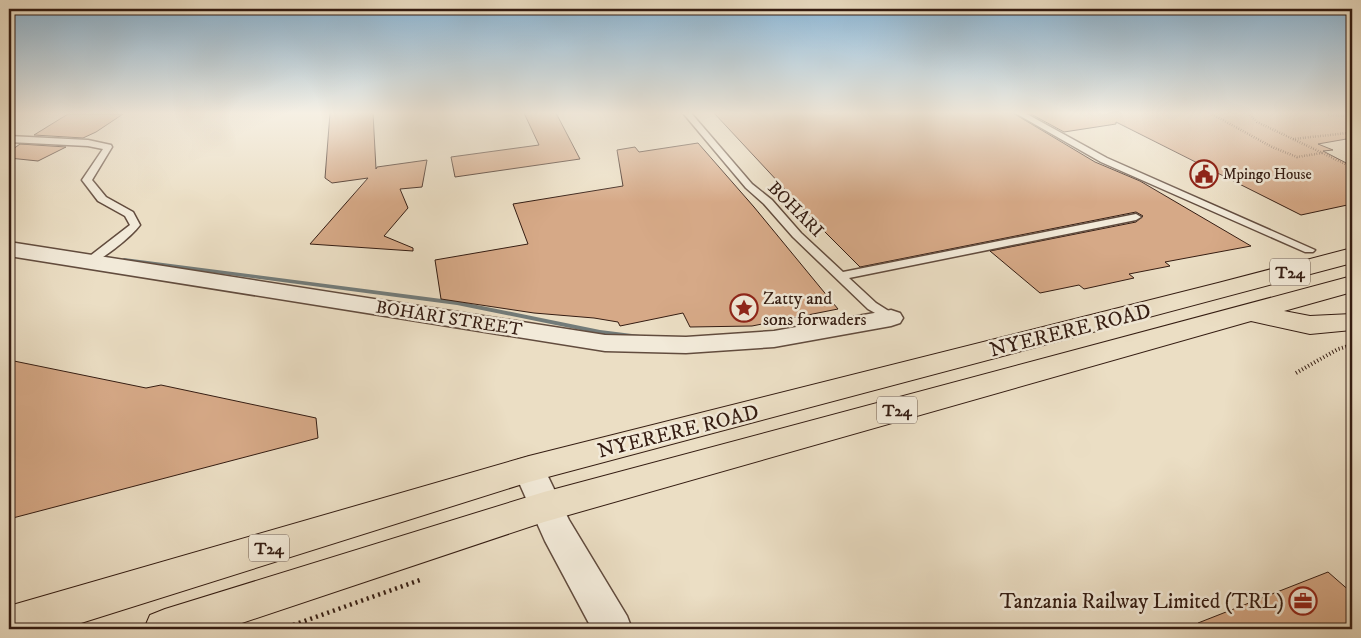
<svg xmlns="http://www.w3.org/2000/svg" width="1361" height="638" viewBox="0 0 1361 638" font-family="'IM FELL DW Pica',serif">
	<rect width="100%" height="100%" fill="#ebdec4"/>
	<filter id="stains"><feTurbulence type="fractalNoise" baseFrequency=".004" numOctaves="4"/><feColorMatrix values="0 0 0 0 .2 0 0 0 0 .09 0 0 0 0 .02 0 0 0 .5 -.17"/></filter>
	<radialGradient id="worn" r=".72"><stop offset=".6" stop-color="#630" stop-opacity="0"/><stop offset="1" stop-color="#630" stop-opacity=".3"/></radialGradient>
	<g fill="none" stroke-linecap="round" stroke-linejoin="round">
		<polygon fill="#727b79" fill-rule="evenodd" points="124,258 457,301 600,330 640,335 644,337 640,339 600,334 457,305 122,261 121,260 122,259"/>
	</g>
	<g fill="#d6a987" stroke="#341c12">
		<polygon points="330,113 373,113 376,169 377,167 427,160 422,187 400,189 408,208 384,236 413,248 413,251 310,244 368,178 332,183 325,178"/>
		<polygon points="524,113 556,113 580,159 455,177 451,157 539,145"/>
		<polygon points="714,113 1013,113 1095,162 1140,181 1251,246 1165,262 1170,266 1129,274 1134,278 1084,289 1079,285 1040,293 990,251 1136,222 1143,216 1136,212 860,267 822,229"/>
		<polygon points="1029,113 1352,113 1352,136 1349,136 1352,138 1318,144 1333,150 1323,151 1352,166 1352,204 1301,215 1116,122 1116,124 1064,132"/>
		<polygon points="68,114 123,114 96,132 83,138 34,135"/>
		<polygon points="698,143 754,207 838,309 752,326 690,327 683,313 620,326 618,322 594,318 534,313 441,299 435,260 528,244 513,204 623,186 617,150 635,147 639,152"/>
		<polygon points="20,144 66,147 38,161 9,158 9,152"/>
		<polygon points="9,360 146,388 161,385 316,418 318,438 9,519"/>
		<polygon points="1328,572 1352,593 1352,629 1252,629 1246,624 1199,629 1198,623"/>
	</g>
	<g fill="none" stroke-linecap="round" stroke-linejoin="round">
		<g stroke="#624c3e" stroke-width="3">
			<g id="lane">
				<polygon points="683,113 691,113 752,184 772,200 801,233 843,272 1136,214 1141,217 1136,220 849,278 876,303 895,315 897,318 895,321 891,322 868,309 793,237 764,204 746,188"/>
				<polygon points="1015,113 1025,113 1107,158 1315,250 1313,252 1305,252 1101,162"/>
				<path d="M9,136l79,4 23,5 1,2 -20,33 14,17 27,15 7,13c-7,10 -43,41 -54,38l-2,-2 2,-2 44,-34 -5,-9 -27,-15 -16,-21 21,-31 -15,-3 -79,-4z"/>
			</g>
		</g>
		<g stroke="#624c3e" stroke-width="3">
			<g id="street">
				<polygon points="9,242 605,335 686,337 774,331 891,310 900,313 903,318 900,323 891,326 774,347 686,353 605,351 9,256"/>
				<polygon points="529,457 540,460 569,520 627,616 632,629 592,629 545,541 513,469 518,460"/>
			</g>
		</g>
		<g stroke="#341c12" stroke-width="2">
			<g id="highway">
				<polygon points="1352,248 1352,263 529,482 62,629 9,629 9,606 529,456 1218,283"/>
				<polygon points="1352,276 1352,292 1284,311 1310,316 1352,314 1352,330 1310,334 1251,321 544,522 224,629 144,629 150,615 165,609 544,492"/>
			</g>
		</g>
		<g stroke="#341c12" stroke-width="2.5" stroke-dasharray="0.5 2" stroke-linecap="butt">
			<polyline points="1210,113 1272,147 1297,157 1322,153"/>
			<polyline points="1248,113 1257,122 1352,167"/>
			<polyline points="1328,113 1328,115 1352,116"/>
			<polyline points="1293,139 1348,133 1352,135"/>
		</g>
		<polyline stroke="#341c12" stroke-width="4" stroke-dasharray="1 2.5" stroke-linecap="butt" points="1296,373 1338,349 1352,345"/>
		<polyline stroke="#341c12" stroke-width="4.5" stroke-dasharray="2 4" stroke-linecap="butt" points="282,629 420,580"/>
		<use href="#lane" fill="#f2ead9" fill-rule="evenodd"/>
		<use href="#street" fill="#f2ead9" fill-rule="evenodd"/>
		<use href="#highway" fill="#ebdec4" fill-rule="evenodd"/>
	</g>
	<linearGradient id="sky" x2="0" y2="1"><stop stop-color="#89b6d7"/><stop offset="0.56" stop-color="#f6f0e4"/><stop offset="1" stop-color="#f6f0e4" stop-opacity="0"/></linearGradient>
	<rect width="1361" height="202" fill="url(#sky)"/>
	<defs>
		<g id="civic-ring" transform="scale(1.4375)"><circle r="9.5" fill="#f2ead9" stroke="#8f2418" stroke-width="1.5"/><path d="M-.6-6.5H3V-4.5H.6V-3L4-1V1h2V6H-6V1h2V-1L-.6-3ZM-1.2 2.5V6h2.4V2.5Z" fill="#8f2418"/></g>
		<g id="sight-ring" transform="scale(1.4375)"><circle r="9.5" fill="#f2ead9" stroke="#8f2418" stroke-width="1.5"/><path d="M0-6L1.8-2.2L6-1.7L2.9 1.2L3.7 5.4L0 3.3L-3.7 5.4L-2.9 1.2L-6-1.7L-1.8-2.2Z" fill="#8f2418"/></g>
		<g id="office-ring" transform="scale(1.4375)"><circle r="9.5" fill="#f2ead9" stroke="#8f2418" stroke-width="1.5"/><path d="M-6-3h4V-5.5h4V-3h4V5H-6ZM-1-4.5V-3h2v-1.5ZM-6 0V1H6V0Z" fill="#8f2418"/></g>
	</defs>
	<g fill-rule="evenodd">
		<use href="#civic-ring" x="1204" y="174"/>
		<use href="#sight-ring" x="744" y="308"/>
		<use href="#office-ring" x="1303" y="601"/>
	</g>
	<g text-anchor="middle" stroke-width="5" stroke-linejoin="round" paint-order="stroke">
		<g font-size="15" fill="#341c12" stroke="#f2ead9" text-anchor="start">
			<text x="1223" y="179">Mpingo House</text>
		</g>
		<g fill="#f2ead9" stroke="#6d5a4e" stroke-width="1">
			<rect x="1270" y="258.5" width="40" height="27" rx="4"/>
			<rect x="877" y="396.5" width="40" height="27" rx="4"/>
			<rect x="249" y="534.5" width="40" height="27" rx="4"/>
		</g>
		<g font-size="16" font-weight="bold" fill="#341c12">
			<text x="1290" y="278">T24</text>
			<text x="897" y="416">T24</text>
			<text x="269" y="554">T24</text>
		</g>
		<g font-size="18" fill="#341c12" stroke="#f2ead9">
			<text transform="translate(796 209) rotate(45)" y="6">BOHARI</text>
			<text transform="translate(449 318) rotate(9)" y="6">BOHARI STREET</text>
		</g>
		<g font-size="18" fill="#341c12" stroke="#f2ead9" text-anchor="start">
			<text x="763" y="304">Zatty and<tspan x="763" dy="21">sons forwaders</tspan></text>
		</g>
		<g font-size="21" fill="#341c12" stroke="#f2ead9">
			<text transform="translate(1070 330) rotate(-14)" y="7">NYERERE ROAD</text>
			<text transform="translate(678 431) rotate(-14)" y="7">NYERERE ROAD</text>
		</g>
		<g font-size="21" fill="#341c12" stroke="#f2ead9" text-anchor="end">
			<text x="1284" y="608">Tanzania Railway Limited (TRL)</text>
		</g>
	</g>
	<rect width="1361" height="638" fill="none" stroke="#ebdec4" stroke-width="30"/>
	<rect x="10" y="10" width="1341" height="618" fill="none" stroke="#341c12" stroke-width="2.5"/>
	<rect x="15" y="15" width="1331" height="608" fill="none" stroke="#341c12"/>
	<rect width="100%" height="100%" filter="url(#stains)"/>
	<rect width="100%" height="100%" fill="url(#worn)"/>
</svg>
